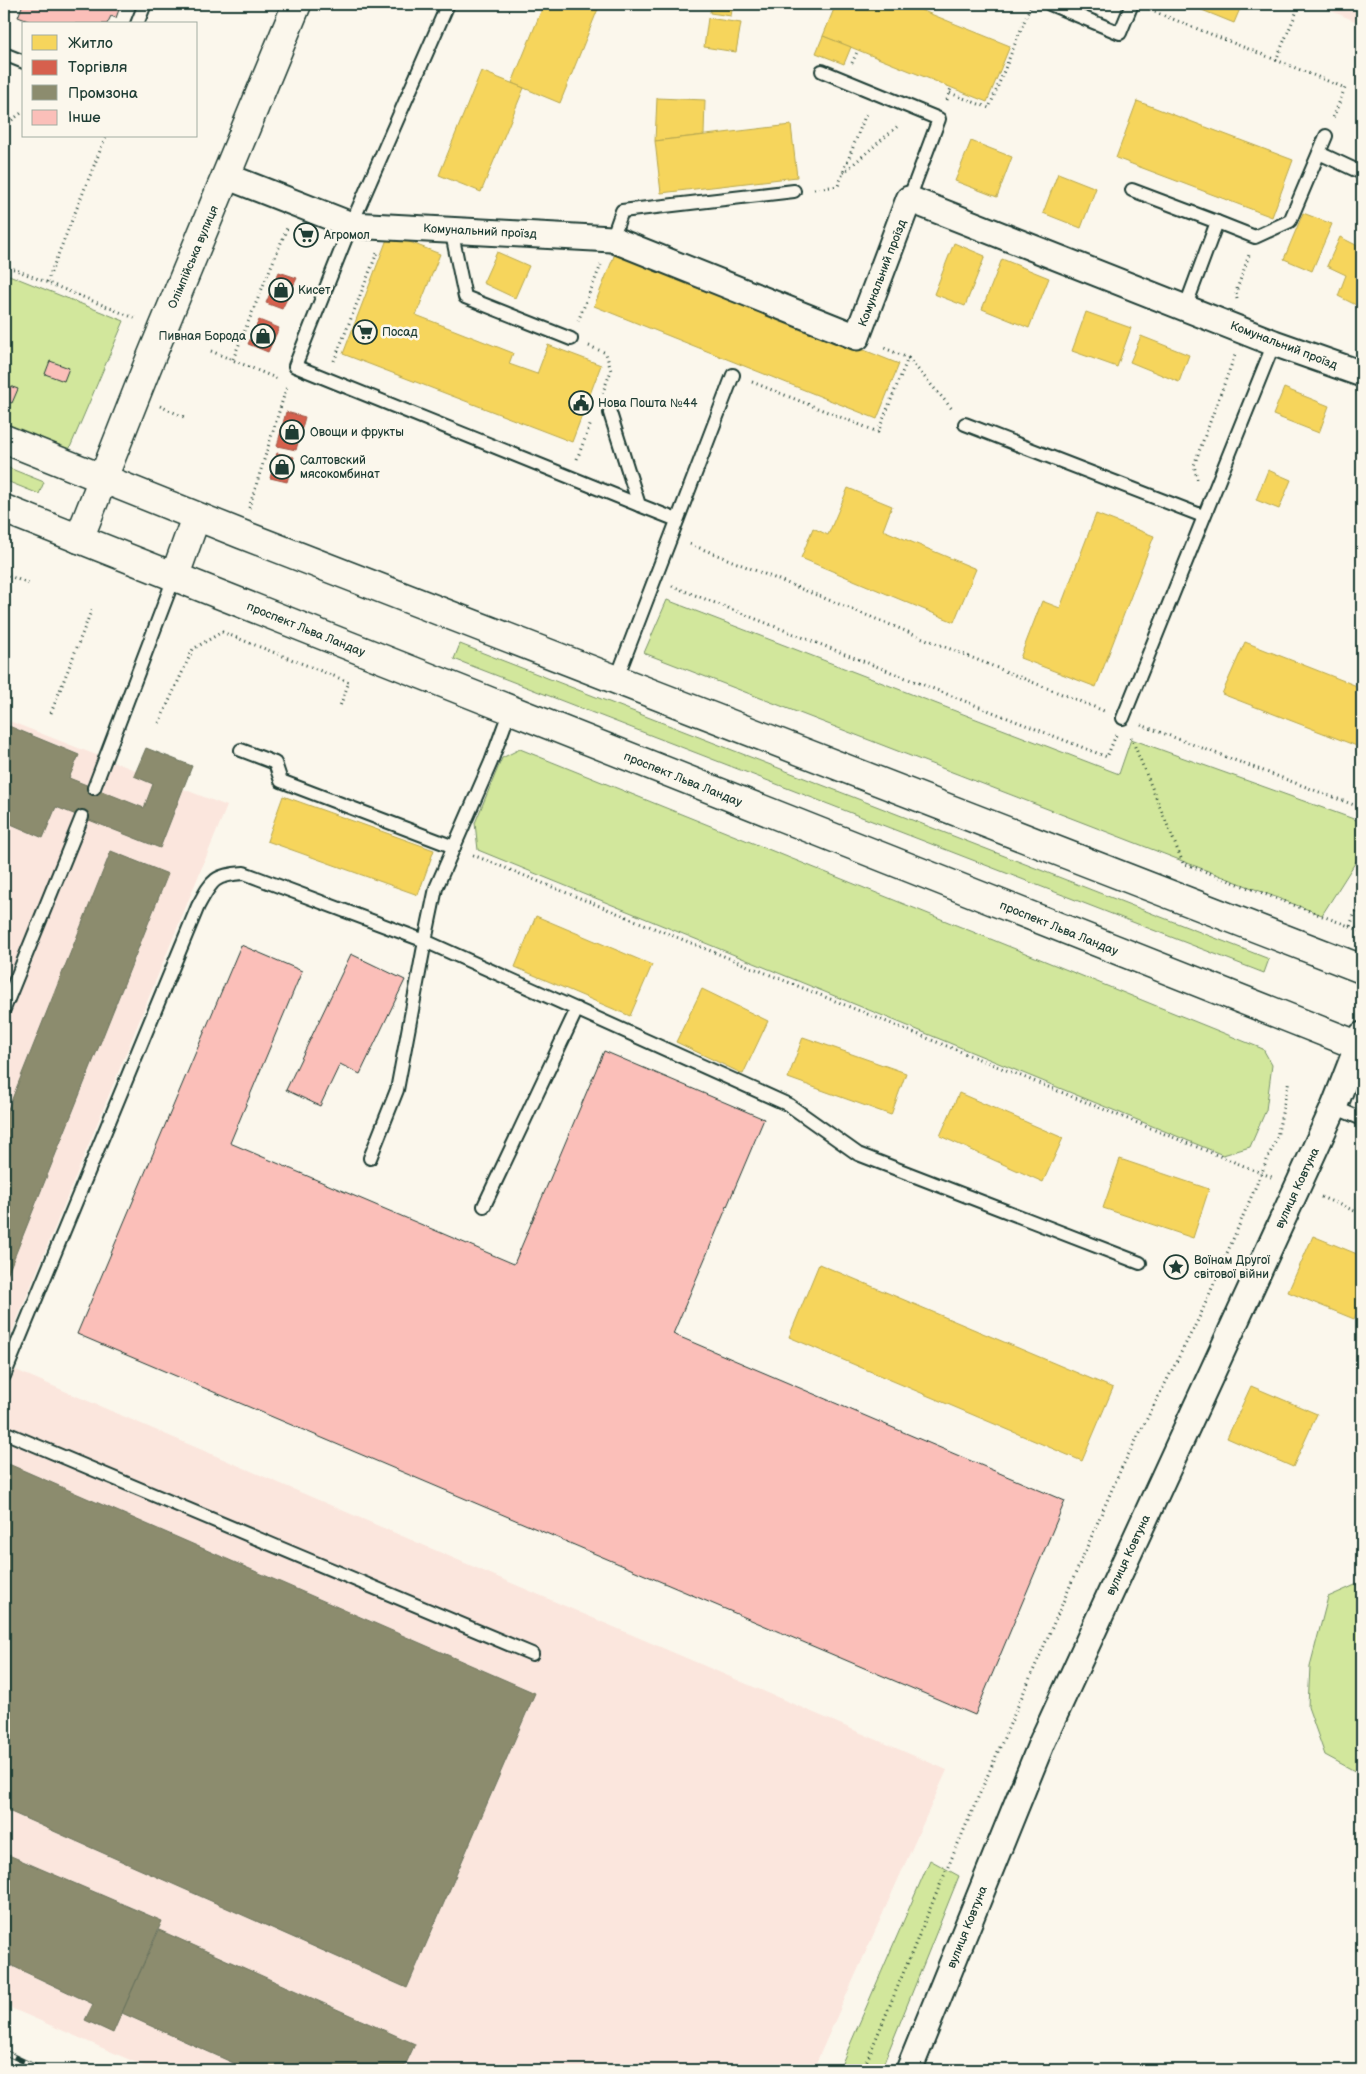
<svg xmlns="http://www.w3.org/2000/svg" width="1366" height="2074" viewBox="0 0 1366 2074" font-family="'Balsamiq Sans',sans-serif">
	<rect width="100%" height="100%" fill="#fbf7ec"/>
	<filter id="ink" filterUnits="userSpaceOnUse"><feTurbulence type="fractalNoise" baseFrequency=".02" numOctaves="2"/><feDisplacementMap in="SourceGraphic" scale="10" xChannelSelector="R" yChannelSelector="G"/><feConvolveMatrix kernelMatrix="1 2 1 2 8 2 1 2 1" color-interpolation-filters="sRGB"/></filter>
	<g filter="url(#ink)">
		<g fill="#fbe6dd">
			<polygon points="1315,4 1362,4 1362,24"/>
			<polygon points="4,719 227,806 4,1352"/>
			<polygon points="4,1365 947,1770 813,2070 153,2070 4,2005"/>
		</g>
		<g fill="#d2e79c" stroke="#789268">
			<polygon points="4,273 124,321 69,450 4,425"/>
			<polygon points="4,466 44,482 39,494 4,480"/>
			<polygon points="667,600 1119,774 1131,739 1362,822 1362,852 1322,915 644,653"/>
			<polygon points="460,644 1269,959 1264,973 454,659"/>
			<polygon points="520,749 1263,1049 1272,1065 1266,1110 1250,1147 1223,1155 478,850 475,823 502,758"/>
			<polygon points="1362,1582 1362,1775 1325,1755 1308,1707 1310,1666 1328,1597"/>
			<polygon points="930,1860 959,1876 881,2070 839,2070"/>
		</g>
		<g fill="#f6d55c" stroke="#b6a750">
			<polygon points="544,4 600,4 560,103 512,83"/>
			<polygon points="711,4 733,4 731,16 710,13"/>
			<polygon points="836,4 906,4 1010,46 987,102 823,36"/>
			<polygon points="1187,4 1242,4 1234,23"/>
			<polygon points="708,18 741,23 736,52 704,47"/>
			<polygon points="823,36 851,47 844,64 816,53"/>
			<polygon points="481,71 524,88 481,192 439,175"/>
			<polygon points="657,98 705,100 704,135 655,141"/>
			<polygon points="1137,101 1293,160 1272,217 1116,158"/>
			<polygon points="791,125 797,177 661,193 655,141"/>
			<polygon points="971,141 1012,157 997,197 955,181"/>
			<polygon points="1058,173 1096,188 1081,228 1043,213"/>
			<polygon points="1303,213 1332,224 1312,271 1284,259"/>
			<polygon points="389,234 440,254 416,315 513,353 509,364 537,374 548,345 601,365 572,442 343,354"/>
			<polygon points="1340,237 1362,248 1362,308 1338,296 1346,275 1327,266"/>
			<polygon points="954,243 985,256 965,306 934,294"/>
			<polygon points="616,251 899,364 877,419 594,306"/>
			<polygon points="497,252 529,266 515,298 483,283"/>
			<polygon points="1002,259 1049,278 1029,328 982,309"/>
			<polygon points="1086,312 1131,328 1117,367 1072,351"/>
			<polygon points="1141,336 1189,355 1179,382 1130,362"/>
			<polygon points="1284,388 1329,406 1319,433 1273,415"/>
			<polygon points="1268,470 1291,480 1279,509 1256,500"/>
			<polygon points="848,488 892,506 883,530 976,569 954,622 801,558 813,528 828,535"/>
			<polygon points="1096,514 1154,536 1096,687 1020,658 1042,601 1060,608"/>
			<polygon points="1245,642 1362,688 1362,748 1222,694"/>
			<polygon points="283,796 434,850 418,895 267,841"/>
			<polygon points="536,916 652,965 630,1016 515,967"/>
			<polygon points="702,989 768,1021 743,1074 676,1042"/>
			<polygon points="803,1037 906,1073 891,1115 788,1078"/>
			<polygon points="959,1093 1063,1138 1043,1182 940,1136"/>
			<polygon points="1120,1159 1209,1189 1193,1238 1103,1208"/>
			<polygon points="1313,1236 1362,1256 1362,1300 1354,1319 1288,1292"/>
			<polygon points="819,1264 1113,1388 1082,1461 789,1337"/>
			<polygon points="1251,1386 1317,1414 1293,1467 1227,1438"/>
		</g>
		<g fill="#d6604d" stroke="#9f5646">
			<polygon points="303,225 315,231 309,244 297,239"/>
			<polygon points="279,272 297,278 282,309 266,303"/>
			<polygon points="259,320 279,328 268,352 248,344"/>
			<polygon points="286,412 305,417 296,450 277,446"/>
			<polygon points="277,453 294,457 287,482 270,478"/>
		</g>
		<g fill="#8c8c6e" stroke="#6b745d">
			<polygon points="4,724 79,755 69,778 144,808 153,784 134,776 146,748 192,766 160,848 56,807 43,838 4,821"/>
			<polygon points="111,851 168,874 4,1283 4,1119"/>
			<polygon points="4,1462 535,1693 407,1988 4,1809"/>
			<polygon points="4,1853 162,1921 113,2033 85,2020 93,2004 4,1962"/>
			<polygon points="159,1930 415,2044 403,2070 249,2070 122,2013"/>
		</g>
		<g fill="#fbbfb9" stroke="#1f3d34">
			<polygon points="23,4 121,4 116,18 111,16 107,24 36,24 18,17"/>
			<polygon points="50,361 69,368 64,381 45,374"/>
			<polygon points="4,384 18,389 12,403 4,400"/>
			<polygon points="241,945 302,971 230,1143 514,1264 604,1051 764,1119 673,1334 1065,1501 975,1715 77,1334"/>
			<polygon points="351,954 405,980 360,1074 340,1064 320,1106 286,1090"/>
		</g>
		<g fill="none" stroke-linecap="round" stroke-linejoin="round">
			<g stroke="#1f3d34" stroke-width="16">
				<g id="lane">
					<polyline points="448,4 351,225 295,366 639,505"/>
					<polyline points="1050,4 1120,33 1132,4"/>
					<polyline points="137,24 145,4"/>
					<polyline points="4,54 24,62"/>
					<polyline points="822,71 939,119 909,199"/>
					<polyline points="1319,153 1362,173"/>
					<polyline points="1132,190 1217,222 1185,308"/>
					<polyline points="1217,222 1255,237 1290,221 1326,136"/>
					<polyline points="451,229 465,297 571,339"/>
					<polyline points="612,239 622,211 794,191"/>
					<polyline points="610,413 639,505 677,520"/>
					<polyline points="965,424 1203,516"/>
					<polyline points="616,680 733,375"/>
					<polyline points="1123,718 1274,343"/>
					<polyline points="241,750 275,763 281,781 454,847"/>
					<polyline points="94,788 174,578"/>
					<polyline points="4,1009 82,817"/>
					<polyline points="1334,1107 1362,1119"/>
					<polyline points="370,1158 397,1090 425,941 789,1105 858,1154 1140,1263"/>
					<polyline points="484,1206 577,1009"/>
					<path d="M4,1376l194,-470c14,-26 16,-31 46,-33l181,68 11,-53 55,-126 19,-52"/>
					<polyline points="4,1432 532,1654"/>
				</g>
			</g>
			<g stroke="#1f3d34" stroke-width="29">
				<g id="street">
					<polyline points="226,176 351,225 612,239 857,337 909,199 1274,343 1362,374"/>
					<polyline points="909,2070 1042,1742 1297,1188 1334,1107 1362,1035"/>
				</g>
			</g>
			<g stroke="#1f3d34" stroke-width="31">
				<polyline id="secondary" points="79,539 147,367 297,4"/>
			</g>
			<g stroke="#1f3d34" stroke-width="31">
				<g id="primary">
					<polyline points="4,439 241,534 1362,969"/>
					<polyline points="4,509 1362,1047"/>
					<polyline points="174,578 196,517"/>
				</g>
			</g>
			<g stroke="#1f3d34" stroke-width="3" stroke-dasharray="1 4" stroke-linecap="butt">
				<polyline points="1150,10 1276,60 1300,4"/>
				<polyline points="1276,60 1345,88 1333,118"/>
				<polyline points="852,63 858,50"/>
				<polyline points="950,93 989,108 1030,7"/>
				<polyline points="947,100 951,88"/>
				<polyline points="4,126 24,111"/>
				<polyline points="843,173 899,125"/>
				<polyline points="814,189 838,186 867,111"/>
				<polyline points="4,265 137,319"/>
				<polyline points="47,282 106,136"/>
				<polyline points="1237,299 1236,292 1249,255"/>
				<polyline points="578,321 601,265"/>
				<polyline points="589,346 606,353 611,371 602,394"/>
				<polyline points="211,351 278,379"/>
				<polyline points="908,358 953,410"/>
				<polyline points="233,359 287,228"/>
				<polyline points="334,361 377,253"/>
				<polyline points="752,382 878,432 908,358 882,347"/>
				<polyline points="160,406 184,417"/>
				<polyline points="577,459 591,423"/>
				<polyline points="1197,479 1194,465 1235,355"/>
				<polyline points="249,508 287,386"/>
				<polyline points="690,544 1104,711"/>
				<polyline points="4,574 30,584"/>
				<polyline points="672,586 1107,757 1116,735"/>
				<polyline points="51,713 92,609"/>
				<polyline points="159,723 193,649 222,632 349,682 340,706"/>
				<polyline points="1141,725 1362,808"/>
				<polyline points="1131,737 1183,863 1362,931"/>
				<polyline points="473,855 1274,1178"/>
				<polyline points="1350,926 1362,894"/>
				<polyline points="1321,1197 1362,1214"/>
				<polyline points="863,2070 937,1892 1120,1471 1200,1316 1277,1137 1289,1080"/>
			</g>
			<use href="#lane" stroke="#fbf7ec" stroke-width="12"/>
			<use href="#street" stroke="#fbf7ec" stroke-width="25"/>
			<use href="#secondary" stroke="#fbf7ec" stroke-width="28"/>
			<use href="#primary" stroke="#fbf7ec" stroke-width="28"/>
			<g stroke="#1f3d34" stroke-width="5.5">
				<polyline id="rail" points="4,2052 42,2070"/>
			</g>
			<use href="#rail" stroke="#fbf7ec" stroke-width="4" stroke-dasharray="11" stroke-linecap="butt"/>
		</g>
	</g>
	<defs>
		<g id="supermarket-ring" transform="scale(1.25)"><circle r="9.5" fill="#fbf7ec" stroke="#1f3d34" stroke-width="1.5"/><path d="M-6-5.5h2.5l.6 2H6L4.5 2H-2.5L-4.4-4H-6ZM-1.5 3.2a1.3 1.3 0 1 0 .1 0ZM3 3.2a1.3 1.3 0 1 0 .1 0Z" fill="#1f3d34"/></g>
		<g id="shop-ring" transform="scale(1.25)"><circle r="9.5" fill="#fbf7ec" stroke="#1f3d34" stroke-width="1.5"/><path d="M-5-2.5h2.3a2.7 3.5 0 0 1 5.4 0H5L5.5 6h-11ZM-1.5-2.5h3a1.5 2.3 0 0 0-3 0Z" fill="#1f3d34"/></g>
		<g id="civic-ring" transform="scale(1.25)"><circle r="9.5" fill="#fbf7ec" stroke="#1f3d34" stroke-width="1.5"/><path d="M-.6-6.5H3V-4.5H.6V-3L4-1V1h2V6H-6V1h2V-1L-.6-3ZM-1.2 2.5V6h2.4V2.5Z" fill="#1f3d34"/></g>
		<g id="sight-ring" transform="scale(1.25)"><circle r="9.5" fill="#fbf7ec" stroke="#1f3d34" stroke-width="1.5"/><path d="M0-6L1.8-2.2L6-1.7L2.9 1.2L3.7 5.4L0 3.3L-3.7 5.4L-2.9 1.2L-6-1.7L-1.8-2.2Z" fill="#1f3d34"/></g>
	</defs>
	<g fill-rule="evenodd">
		<use href="#supermarket-ring" x="306" y="235"/>
		<use href="#shop-ring" x="281" y="290"/>
		<use href="#supermarket-ring" x="365" y="332"/>
		<use href="#shop-ring" x="263" y="336"/>
		<use href="#civic-ring" x="581" y="403"/>
		<use href="#shop-ring" x="292" y="432"/>
		<use href="#shop-ring" x="282" y="467"/>
		<use href="#sight-ring" x="1176" y="1267"/>
	</g>
	<g text-anchor="middle" stroke-width="5" stroke-linejoin="round" paint-order="stroke">
		<g font-size="12" fill="#1f3d34" stroke="#fbf7ec">
			<text transform="translate(480 231) rotate(3)" y="4">Комунальний проїзд</text>
			<text transform="translate(193 257) rotate(-67)" y="4">Олімпійська вулиця</text>
			<text transform="translate(882 273) rotate(-69)" y="4">Комунальний проїзд</text>
			<text transform="translate(1284 345) rotate(21)" y="4">Комунальний проїзд</text>
			<text transform="translate(306 629) rotate(22)" y="4">проспект Льва Ландау</text>
			<text transform="translate(683 779) rotate(22)" y="4">проспект Льва Ландау</text>
			<text transform="translate(1059 928) rotate(22)" y="4">проспект Льва Ландау</text>
			<text transform="translate(1297 1188) rotate(-65)" y="4">вулиця Ковтуна</text>
			<text transform="translate(1128 1555) rotate(-65)" y="4">вулиця Ковтуна</text>
			<text transform="translate(967 1927) rotate(-68)" y="4">вулиця Ковтуна</text>
		</g>
		<g font-size="12" fill="#1f3d34" stroke="#fbf7ec" text-anchor="start">
			<text x="324" y="239">Агромол</text>
			<text x="298" y="294">Кисет</text>
			<text x="382" y="336">Посад</text>
			<text x="246" y="340" text-anchor="end">Пивная Борода</text>
			<text x="598" y="407">Нова Пошта №44</text>
			<text x="310" y="436">Овощи и фрукты</text>
			<text x="300" y="464">Салтовский<tspan x="300" dy="14">мясокомбинат</tspan></text>
			<text x="1194" y="1264">Воїнам Другої<tspan x="1194" dy="14">світової війни</tspan></text>
		</g>
	</g>
	<rect width="1366" height="2074" fill="none" stroke="#fbf7ec" stroke-width="20"/>
	<rect x="10" y="10" width="1346" height="2054" fill="none" stroke="#1f3d34" stroke-width="2" filter="url(#ink)"/>
	<rect x="22" y="22" width="175" height="115" fill="#fbf7ec" stroke="#a3ada2"/>
	<rect x="32" y="35" width="25" height="15" fill="#f6d55c" stroke="#a3ada2"/>
	<text x="68" y="48" font-size="15" fill="#1f3d34">Житло</text>
	<rect x="32" y="60" width="25" height="15" fill="#d6604d" stroke="#a3ada2"/>
	<text x="68" y="72" font-size="15" fill="#1f3d34">Торгівля</text>
	<rect x="32" y="85" width="25" height="15" fill="#8c8c6e" stroke="#a3ada2"/>
	<text x="68" y="98" font-size="15" fill="#1f3d34">Промзона</text>
	<rect x="32" y="110" width="25" height="15" fill="#fbbfb9" stroke="#a3ada2"/>
	<text x="68" y="122" font-size="15" fill="#1f3d34">Інше</text>
</svg>
